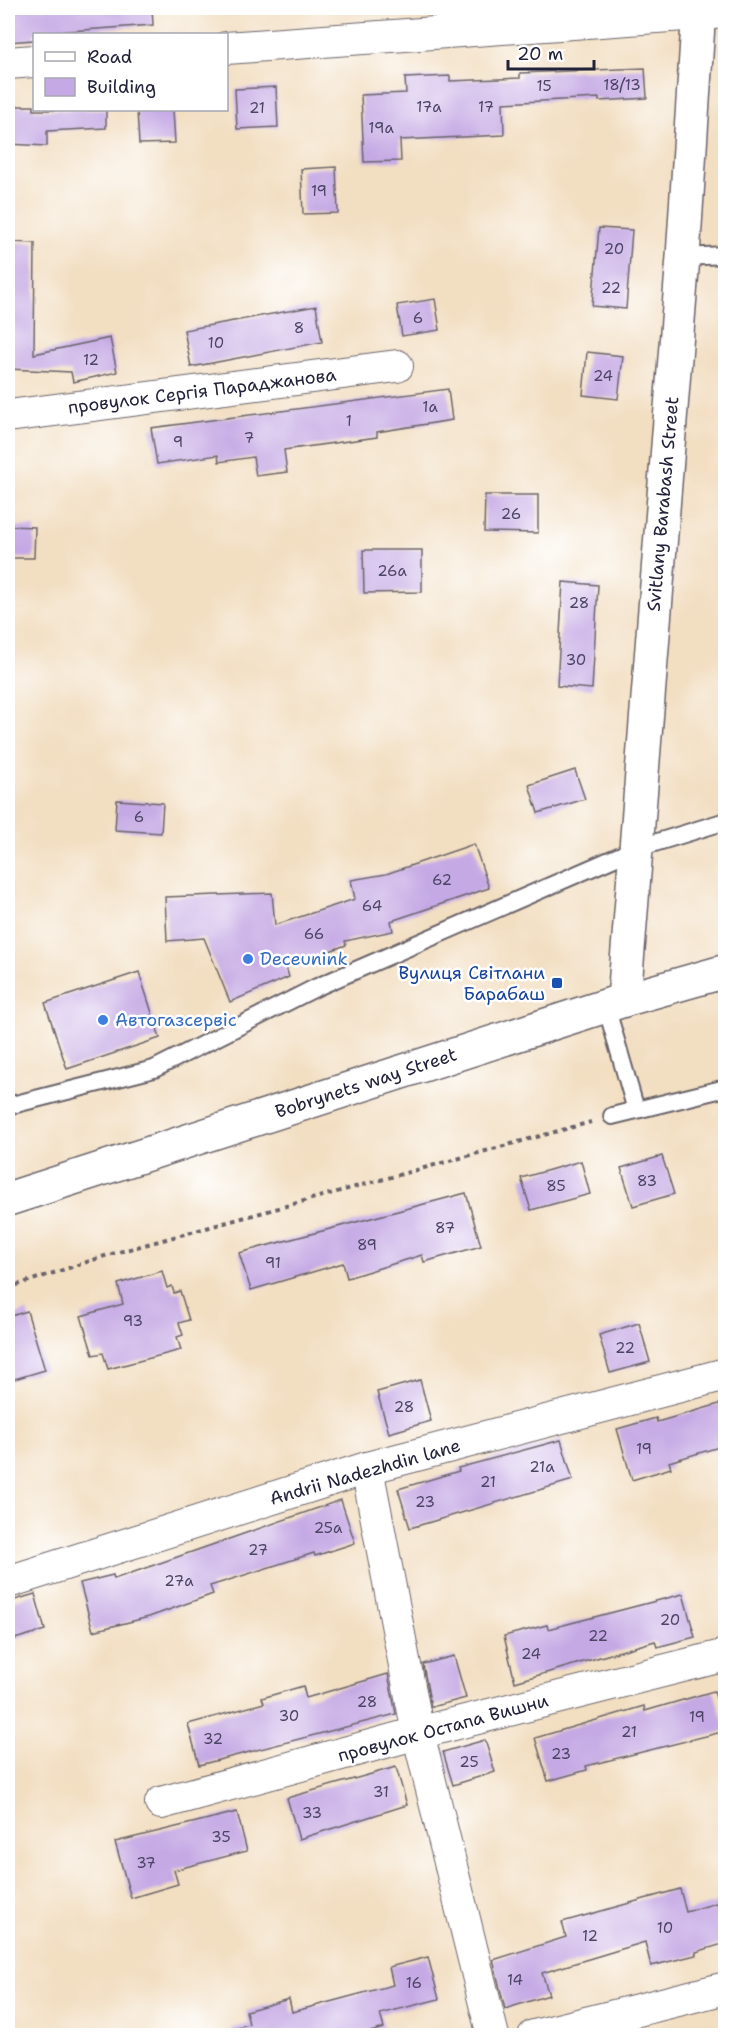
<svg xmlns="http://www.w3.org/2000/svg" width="733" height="2043" viewBox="0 0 733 2043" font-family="'Shantell Sans',sans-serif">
	<rect width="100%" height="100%" fill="#fff"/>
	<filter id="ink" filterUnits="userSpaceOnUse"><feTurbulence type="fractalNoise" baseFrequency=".0167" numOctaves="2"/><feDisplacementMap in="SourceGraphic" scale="12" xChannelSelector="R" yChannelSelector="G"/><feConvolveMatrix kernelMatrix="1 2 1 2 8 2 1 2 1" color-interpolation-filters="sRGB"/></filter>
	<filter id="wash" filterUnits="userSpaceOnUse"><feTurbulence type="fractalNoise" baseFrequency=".008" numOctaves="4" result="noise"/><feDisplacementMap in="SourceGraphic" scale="24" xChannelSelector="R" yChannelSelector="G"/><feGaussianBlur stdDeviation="1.35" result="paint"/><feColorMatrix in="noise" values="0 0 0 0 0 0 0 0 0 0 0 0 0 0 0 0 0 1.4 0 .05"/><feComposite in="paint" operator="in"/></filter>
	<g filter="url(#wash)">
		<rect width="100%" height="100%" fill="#f2dec1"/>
		<g id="blocks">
			<g fill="#c5a9e4">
				<polygon points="8,8 152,8 153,25 41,33 34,34 34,40 8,42"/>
				<polygon points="645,68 647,98 599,101 599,98 503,103 504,135 400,140 401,161 364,162 361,95 406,93 405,78 450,76 450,81 520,78 520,73"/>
				<polygon points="276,87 278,127 237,129 235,89"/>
				<polygon points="8,106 34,106 34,110 106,110 106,128 47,131 47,146 8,144"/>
				<polygon points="137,110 173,110 175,143 139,144"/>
				<polygon points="336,167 338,213 303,214 301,169"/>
				<polygon points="599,228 632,230 626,309 592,306"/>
				<polygon points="8,242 35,243 34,354 110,338 117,372 73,382 71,372 8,369"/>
				<polygon points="435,299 440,330 402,336 397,305"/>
				<polygon points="316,306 322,342 191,367 184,330"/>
				<polygon points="587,352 623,356 618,399 583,395"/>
				<polygon points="448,389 452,420 377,432 377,437 284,450 287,472 256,476 253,457 219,462 218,455 157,464 151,428"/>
				<polygon points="485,495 538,495 538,533 484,532"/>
				<polygon points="8,526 35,527 34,558 8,558"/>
				<polygon points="363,550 422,550 422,592 364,593"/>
				<polygon points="563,582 598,585 592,689 557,686"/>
				<polygon points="575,770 585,799 538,813 529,785"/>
				<polygon points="117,800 163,803 161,833 115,830"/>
				<polygon points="474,844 489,888 391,921 393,931 345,941 346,945 286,967 289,977 230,1002 204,938 167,941 165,897 272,893 275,925 355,899 351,880 386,874"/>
				<polygon points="139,972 160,1038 67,1069 45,1003"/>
				<polygon points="662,1156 674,1194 633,1206 621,1168"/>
				<polygon points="581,1161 590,1194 531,1210 521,1178"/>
				<polygon points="466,1193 481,1246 424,1262 422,1255 347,1278 343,1263 251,1290 239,1253"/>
				<polygon points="162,1271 167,1288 172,1286 174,1293 180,1291 189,1320 179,1323 183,1335 177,1337 181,1350 108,1369 103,1353 93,1355 81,1316 123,1304 118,1284"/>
				<polygon points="27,1311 45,1370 8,1381 8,1317"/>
				<polygon points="639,1323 650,1362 610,1373 599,1335"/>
				<polygon points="420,1380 431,1421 389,1433 377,1392"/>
				<polygon points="726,1402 726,1445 669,1462 671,1468 632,1480 617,1429 656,1418 657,1422"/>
				<polygon points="561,1440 573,1480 410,1528 398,1489 459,1471 458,1468"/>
				<polygon points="341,1500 355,1543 315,1556 314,1553 210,1586 213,1594 149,1617 93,1631 80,1583 113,1575 114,1579"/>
				<polygon points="35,1594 45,1630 8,1641 8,1602"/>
				<polygon points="683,1594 695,1637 657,1647 655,1641 515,1682 504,1636 547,1625 548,1629"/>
				<polygon points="454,1656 466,1698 431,1707 423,1664"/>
				<polygon points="388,1674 396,1714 199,1765 188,1724 264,1703 262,1698 303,1686 306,1698"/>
				<polygon points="714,1691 726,1731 586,1766 587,1770 548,1781 535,1738 644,1706 645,1711"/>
				<polygon points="485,1740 495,1772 453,1785 443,1752"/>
				<polygon points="396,1767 407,1805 299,1839 287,1798"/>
				<polygon points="237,1812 247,1851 174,1870 178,1884 131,1898 115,1842"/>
				<polygon points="680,1889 686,1912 726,1900 726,1943 696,1952 696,1955 651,1966 645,1942 542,1973 549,1995 505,2009 493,1960 566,1937 562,1922"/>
				<polygon points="428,1957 439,1999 380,2014 384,2028 356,2036 233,2036 232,2028 249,2024 246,2011 289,1999 292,2012 393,1985 389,1967"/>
			</g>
		</g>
	</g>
	<g filter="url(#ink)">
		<use href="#blocks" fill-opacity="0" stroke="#6b646a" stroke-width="1.5"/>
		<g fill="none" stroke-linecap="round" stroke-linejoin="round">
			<g stroke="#6b646a" stroke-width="20">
				<g id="service">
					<polyline points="683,257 726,255"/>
					<polyline points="606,1006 636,1110"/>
					<polyline points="8,1106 154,1069 317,987 635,849 726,821"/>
					<polyline points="612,1116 726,1088"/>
				</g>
			</g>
			<g stroke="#6b646a" stroke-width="34">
				<g id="minor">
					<polyline points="226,48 726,12"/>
					<polyline points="8,63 34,61"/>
					<polyline points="8,416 397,366"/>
					<polyline points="367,1468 418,1733 493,2036"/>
					<polyline points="8,1582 367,1468 726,1374"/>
					<polyline points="161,1803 418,1733 726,1655"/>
					<polyline points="534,2036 726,1988"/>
				</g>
			</g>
			<g stroke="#6b646a" stroke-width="36">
				<polyline id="tertiary" points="624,1000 683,257 699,8"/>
			</g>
			<g stroke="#6b646a" stroke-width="36">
				<polyline id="primary" points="8,1199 624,1000 726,971"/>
			</g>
			<polyline stroke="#6b646a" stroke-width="4" stroke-dasharray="4.5 4.5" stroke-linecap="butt" points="8,1288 108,1255 591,1122"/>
			<use href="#service" stroke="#fff" stroke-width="16"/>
			<use href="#minor" stroke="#fff" stroke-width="32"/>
			<use href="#tertiary" stroke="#fff" stroke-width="33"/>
			<use href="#primary" stroke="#fff" stroke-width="33"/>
		</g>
	</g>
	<g fill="#3f7fe0" stroke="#fff" stroke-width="2">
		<circle cx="248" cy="959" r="6"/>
		<circle cx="103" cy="1020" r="6"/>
	</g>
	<rect fill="#1a4fb4" stroke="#fff" stroke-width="2" x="551" y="977" width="12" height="12" rx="3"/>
	<g text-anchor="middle" stroke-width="5" stroke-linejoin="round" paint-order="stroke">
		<g font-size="15" fill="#4b4465">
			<text x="622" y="90">18/13</text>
			<text x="544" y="91">15</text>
			<text x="429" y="112">17а</text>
			<text x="486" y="112">17</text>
			<text x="257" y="113">21</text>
			<text x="381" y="133">19а</text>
			<text x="319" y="196">19</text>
			<text x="614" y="254">20</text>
			<text x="611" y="293">22</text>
			<text x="418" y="323">6</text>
			<text x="299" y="333">8</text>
			<text x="216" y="348">10</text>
			<text x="91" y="365">12</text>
			<text x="603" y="381">24</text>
			<text x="430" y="412">1а</text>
			<text x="349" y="426">1</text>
			<text x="249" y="443">7</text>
			<text x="178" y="447">9</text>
			<text x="511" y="519">26</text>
			<text x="392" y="576">26а</text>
			<text x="579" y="608">28</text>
			<text x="576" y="665">30</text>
			<text x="139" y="822">6</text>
			<text x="442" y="885">62</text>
			<text x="372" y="911">64</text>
			<text x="314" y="939">66</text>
			<text x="647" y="1186">83</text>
			<text x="556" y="1191">85</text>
			<text x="445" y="1233">87</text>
			<text x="367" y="1250">89</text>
			<text x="273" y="1268">91</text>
			<text x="133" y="1326">93</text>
			<text x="625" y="1353">22</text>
			<text x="404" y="1412">28</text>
			<text x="644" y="1454">19</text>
			<text x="542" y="1472">21а</text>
			<text x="488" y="1487">21</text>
			<text x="425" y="1507">23</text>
			<text x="328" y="1533">25а</text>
			<text x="258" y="1555">27</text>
			<text x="179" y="1586">27а</text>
			<text x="670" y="1625">20</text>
			<text x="598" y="1641">22</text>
			<text x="531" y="1659">24</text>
			<text x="367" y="1707">28</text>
			<text x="289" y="1721">30</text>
			<text x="697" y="1722">19</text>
			<text x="629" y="1737">21</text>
			<text x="213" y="1744">32</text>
			<text x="561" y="1759">23</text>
			<text x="469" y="1767">25</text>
			<text x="381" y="1797">31</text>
			<text x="312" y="1818">33</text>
			<text x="221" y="1842">35</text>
			<text x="146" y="1868">37</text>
			<text x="665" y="1933">10</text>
			<text x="590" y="1941">12</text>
			<text x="515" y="1985">14</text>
			<text x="414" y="1988">16</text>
		</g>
		<g font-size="18" fill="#22223b" stroke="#fff">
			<text transform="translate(202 391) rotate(-7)" y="6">провулок Сергія Параджанова</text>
			<text transform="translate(663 504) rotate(-85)" y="6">Svitlany Barabash Street</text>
			<text transform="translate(366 1083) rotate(-18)" y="6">Bobrynets way Street</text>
			<text transform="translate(365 1472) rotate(-16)" y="6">Andrii Nadezhdin lane</text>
			<text transform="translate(443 1728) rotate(-15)" y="6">провулок Остапа Вишни</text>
		</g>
		<g font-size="18" fill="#366cbe" stroke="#fff" text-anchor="start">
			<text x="260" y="965">Deceunink</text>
			<text x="115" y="1026">Автогазсервіс</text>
		</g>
		<g font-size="18" fill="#164399" stroke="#fff" text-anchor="end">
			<text x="545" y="979">Вулиця Світлани<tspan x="545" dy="21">Барабаш</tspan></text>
		</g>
	</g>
	<rect width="733" height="2043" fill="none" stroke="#fff" stroke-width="30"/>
	<rect x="33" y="33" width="195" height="78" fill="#ffffff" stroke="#a7a7b1" stroke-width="1.5"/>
	<rect x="45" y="52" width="30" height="9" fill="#ffffff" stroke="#a7a7b1" stroke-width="1.5"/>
	<text x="87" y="63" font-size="18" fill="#22223b">Road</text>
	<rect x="45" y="78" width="30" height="18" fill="#c5a9e4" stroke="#a7a7b1" stroke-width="1.5"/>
	<text x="87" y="93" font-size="18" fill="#22223b">Building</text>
	<path d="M508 60v9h86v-9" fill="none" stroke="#22223b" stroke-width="3"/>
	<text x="517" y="60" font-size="18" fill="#22223b" stroke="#ffffff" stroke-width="4.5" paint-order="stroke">20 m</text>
</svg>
